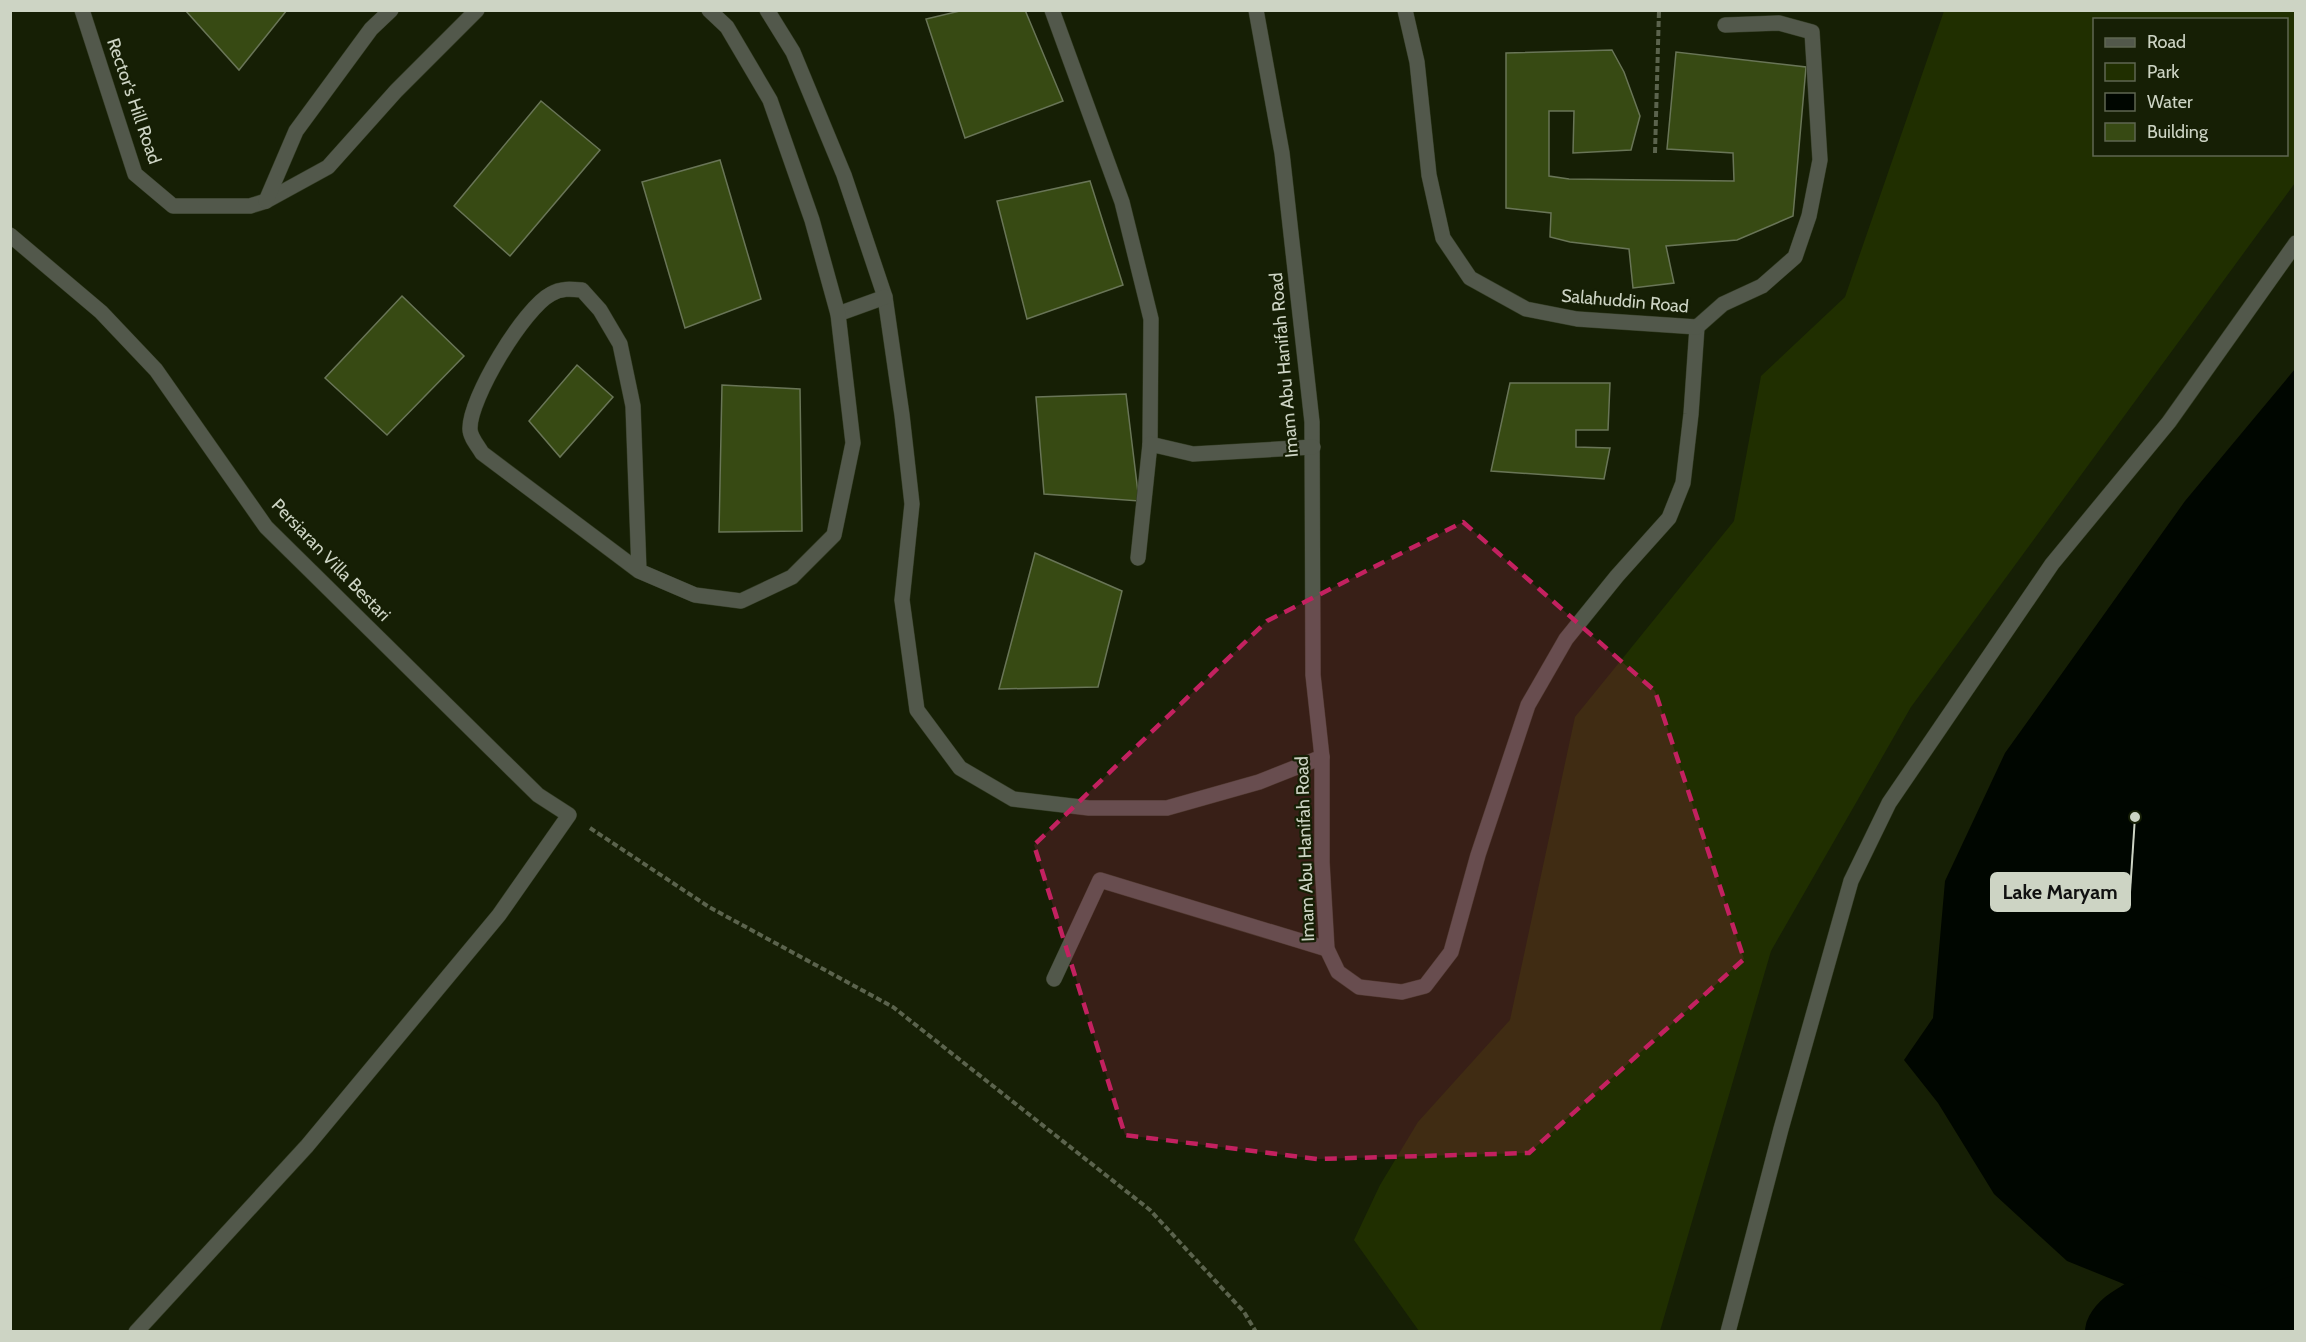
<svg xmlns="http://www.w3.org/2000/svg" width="2306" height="1342" viewBox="0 0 2306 1342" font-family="Cabin,sans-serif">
	<rect width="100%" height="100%" fill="#161f05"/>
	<path fill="#202f00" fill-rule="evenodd" d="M1944,11h351v172l-384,524 -140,244 -111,380h-241l-65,-91 26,-55 38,-63 92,-102 65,-303 159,-196 27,-145 84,-79zM2094,20h192v134h-192z"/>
	<polygon fill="#000600" points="2295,369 2295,1278 2257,1307 2232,1331 2227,1331 2151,1295 2067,1261 1994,1194 1938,1103 1904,1060 1933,1018 1945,881 2005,753 2185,501"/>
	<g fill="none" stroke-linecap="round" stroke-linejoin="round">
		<path stroke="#000600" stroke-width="66" d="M2118,1332c5,-9 13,-13 21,-18 38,-26 68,6 105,13 14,3 40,-10 52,-18"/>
	</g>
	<g fill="#374a13" stroke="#697557" stroke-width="1.5">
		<polygon points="185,10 287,10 239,70"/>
		<polygon points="964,10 1025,10 1063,101 965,138 926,19"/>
		<polygon points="1612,50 1624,72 1640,116 1631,150 1573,153 1574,111 1549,111 1549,176 1569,179 1734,181 1733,153 1667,149 1676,52 1806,67 1793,216 1737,240 1666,246 1674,283 1633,288 1629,249 1570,242 1550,237 1551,213 1506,208 1506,53"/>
		<polygon points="541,101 600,150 510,256 454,206"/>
		<polygon points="720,160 761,299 685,328 642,182"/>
		<polygon points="1090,181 1123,285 1027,319 997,201"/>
		<polygon points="402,296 464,356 387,435 325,378"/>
		<polygon points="577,365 613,397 560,457 529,421"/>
		<polygon points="1510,383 1610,383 1608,430 1576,430 1576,447 1610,448 1604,479 1491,471"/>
		<polygon points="722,385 800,389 802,531 719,532"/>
		<polygon points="1126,394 1139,501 1044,494 1036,397"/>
		<polygon points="1035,553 1122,591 1098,687 999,689"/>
	</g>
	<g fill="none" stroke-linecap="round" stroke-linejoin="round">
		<g stroke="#333c24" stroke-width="16">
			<g id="lane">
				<polyline points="82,10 135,174 173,206 250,206 266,201"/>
				<polyline points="10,235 101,312 156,370 266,527 538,795 569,815 499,915 307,1146 136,1332"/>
				<polyline points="1054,979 1100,880 1327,949"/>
				<polyline points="1728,1332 1781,1129 1851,881 1889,803 2052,564 2169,422 2296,243"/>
			</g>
		</g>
		<g stroke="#333c24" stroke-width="16">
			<g id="street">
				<polyline points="767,10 793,52 844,175 885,297 902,415 912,504 902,600 917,710 960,768 1013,799 1089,808 1167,808 1259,782 1322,757"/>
				<polyline points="1052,10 1122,202 1151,319 1150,444"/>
				<polyline points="1256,10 1282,153 1312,422 1313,675 1322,757 1322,862 1327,949 1338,972 1359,987 1402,992 1425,986 1451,952 1478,855 1528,705 1566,639 1617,576 1669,518 1683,483 1691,414 1697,327"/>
				<polyline points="1405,10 1417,62 1429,175 1443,238 1470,278 1526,309 1577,319 1697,327 1723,304 1762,286 1795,257 1809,216 1820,160 1812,32 1779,23 1725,25"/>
				<polyline points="266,201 328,167 396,91 477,10"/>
				<polyline points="266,201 296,131 371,29 391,10"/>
				<polyline points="838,314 885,297"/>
				<polyline points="1138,558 1150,444 1193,454 1313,447"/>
				<path d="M639,571l-6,-165 -13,-62 -20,-34 -18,-20c-11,-1 -21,-2 -31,4 -27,14 -82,105 -81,135 0,8 8,17 12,24l157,118 56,24 46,6 51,-24 42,-42 19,-92 -15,-129 -26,-94 -42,-120 -43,-73 -18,-17"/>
			</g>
		</g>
		<g stroke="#5b634d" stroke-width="4" stroke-dasharray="6 3" stroke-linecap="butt">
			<polyline points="1655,153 1659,10"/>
			<polyline points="590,828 709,907 893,1007 1150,1210 1244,1312 1256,1332"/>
		</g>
		<use href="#lane" stroke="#52584b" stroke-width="15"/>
		<use href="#street" stroke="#52584b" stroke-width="15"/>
	</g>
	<path fill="#c32160" fill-opacity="0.2" stroke="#c32160" stroke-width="4.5" stroke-dasharray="12 8" stroke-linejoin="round" d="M1463,522l192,169 89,268 -215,194 -212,6 -192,-24 -91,-290 233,-224z"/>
	<g text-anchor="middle" stroke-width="4.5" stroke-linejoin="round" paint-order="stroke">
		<g font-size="18" fill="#cdd4c4" stroke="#161f05">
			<text transform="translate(134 101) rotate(71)" y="6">Rector's Hill Road</text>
			<text transform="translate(1625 301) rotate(5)" y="6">Salahuddin Road</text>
			<text transform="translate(1284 365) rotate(-95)" y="6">Imam Abu Hanifah Road</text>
			<text transform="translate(331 560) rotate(46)" y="6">Persiaran Villa Bestari</text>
			<text transform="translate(1305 849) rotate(-92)" y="6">Imam Abu Hanifah Road</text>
		</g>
	</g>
	<path fill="none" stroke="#cdd4c4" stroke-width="2" d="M2135 817L2130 892"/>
	<circle fill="#cdd4c4" stroke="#161f05" stroke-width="2" cx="2135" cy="817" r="6"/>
	<rect fill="#cdd4c4" stroke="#cdd4c4" stroke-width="2" x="1991" y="873" width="139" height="38" rx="6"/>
	<g font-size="20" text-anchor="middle" font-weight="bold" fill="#111">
		<text x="2060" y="899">Lake Maryam</text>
	</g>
	<rect width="2306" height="1342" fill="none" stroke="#cdd4c4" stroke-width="24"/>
	<rect x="2093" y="18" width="195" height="138" fill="#161f05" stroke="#5f6751" stroke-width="1.5"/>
	<rect x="2105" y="38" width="30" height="9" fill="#52584b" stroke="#5f6751" stroke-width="1.5"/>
	<text x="2147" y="48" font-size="18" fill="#cdd4c4">Road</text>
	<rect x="2105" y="63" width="30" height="18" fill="#202f00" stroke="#5f6751" stroke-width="1.5"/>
	<text x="2147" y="78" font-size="18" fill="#cdd4c4">Park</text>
	<rect x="2105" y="93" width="30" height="18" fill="#000600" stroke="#5f6751" stroke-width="1.5"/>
	<text x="2147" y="108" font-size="18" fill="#cdd4c4">Water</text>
	<rect x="2105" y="123" width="30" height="18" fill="#374a13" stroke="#5f6751" stroke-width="1.5"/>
	<text x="2147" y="138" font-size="18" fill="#cdd4c4">Building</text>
</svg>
